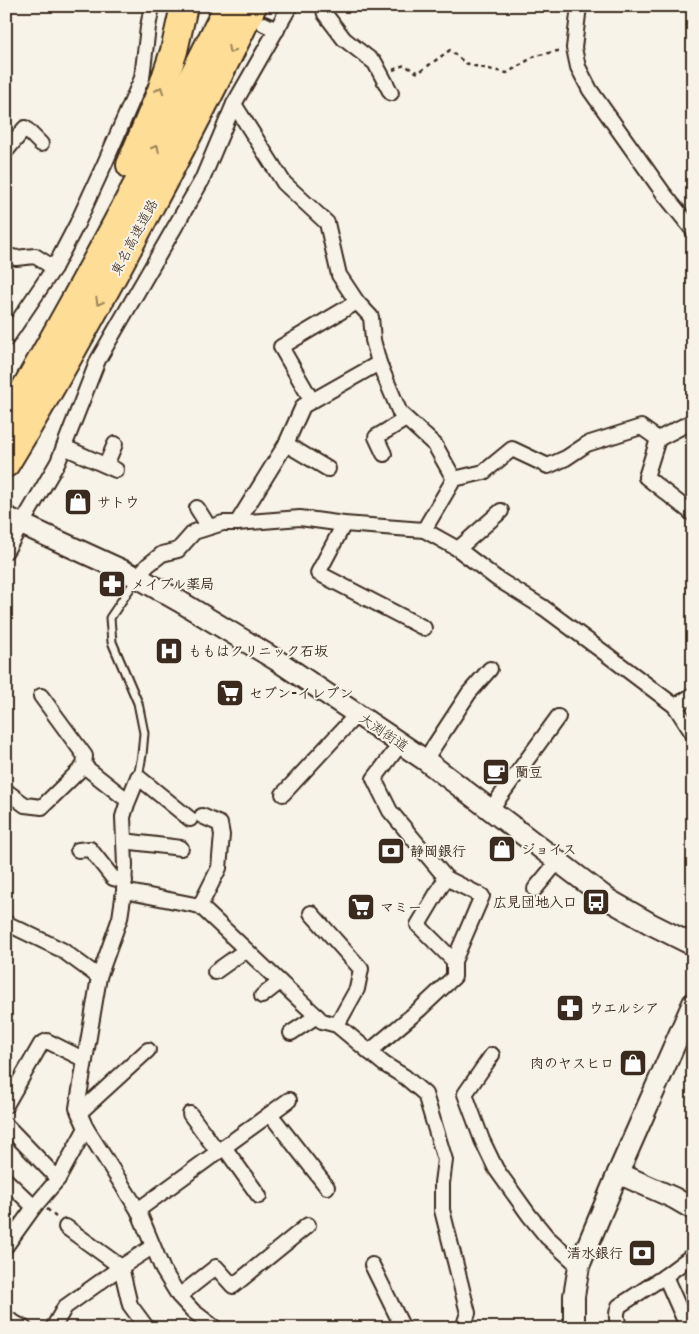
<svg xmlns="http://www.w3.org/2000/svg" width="699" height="1334" viewBox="0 0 699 1334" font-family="'Playpen Sans','Klee One',sans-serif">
	<rect width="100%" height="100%" fill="#f7f3e8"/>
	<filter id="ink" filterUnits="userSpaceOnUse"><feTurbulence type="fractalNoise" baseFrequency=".02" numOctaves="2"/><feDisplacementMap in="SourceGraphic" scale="10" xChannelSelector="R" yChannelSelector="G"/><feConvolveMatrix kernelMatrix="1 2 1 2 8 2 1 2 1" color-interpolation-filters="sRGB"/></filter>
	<g filter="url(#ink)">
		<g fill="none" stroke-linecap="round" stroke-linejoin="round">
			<g stroke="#3b2a1e" stroke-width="11">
				<polyline id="lane" points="137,578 110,618 112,642 138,703 144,733 142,755 138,777"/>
			</g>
			<g stroke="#3b2a1e" stroke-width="18">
				<g id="street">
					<polyline points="323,6 325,14 344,39 375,63 391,93"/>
					<polyline points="579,6 574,48 578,67 590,90 664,194 693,230"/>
					<polyline points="264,24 277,30"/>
					<polyline points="234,104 284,183 327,223 339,275 357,302 371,317 373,340 379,363 400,413 435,445 454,479 424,530"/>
					<polyline points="6,151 25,128 41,144"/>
					<polyline points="6,255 16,258 35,256 54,268"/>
					<polyline points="6,339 54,268 77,224 105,163 142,78 148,27 152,6"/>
					<polyline points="312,401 281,347 357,302"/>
					<polyline points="658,439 646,477 693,514"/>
					<polyline points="286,444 328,469"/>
					<polyline points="64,447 116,470"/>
					<polyline points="384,454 376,437 406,419"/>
					<polyline points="106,465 115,444"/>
					<polyline points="454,479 484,472 512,449 548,466 566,458 587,444 641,427 658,439 693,421"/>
					<polyline points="197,508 209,527"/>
					<polyline points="237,523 286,444 303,406 379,363"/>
					<polyline points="344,524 318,573 424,628"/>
					<polyline points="458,549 501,511"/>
					<polyline points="6,551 58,462 98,360 202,180 234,104 290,6"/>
					<polyline points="137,577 148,565 162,554 178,550 194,532 223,523 237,523 300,518 344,524 424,530 458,549 496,578 544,608 610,657 675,706 693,734"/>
					<polyline points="675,706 693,695"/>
					<polyline points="425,760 469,693 490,669"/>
					<polyline points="84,766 122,796"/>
					<polyline points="6,791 25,805 42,807 84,766 85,756 41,696"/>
					<polyline points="283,794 357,714"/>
					<polyline points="491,809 558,717"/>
					<polyline points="190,819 138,777 127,804 123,817 125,865 124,891 120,918 99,977 77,1108 86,1128 138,1210 163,1270 179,1296 193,1311 215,1328"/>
					<polyline points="124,841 181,848"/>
					<polyline points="78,850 90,849 113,878 125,881"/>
					<polyline points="446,878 418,925 454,961"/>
					<polyline points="535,889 558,861"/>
					<polyline points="124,891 200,906 219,868 222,835 220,824 202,816"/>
					<polyline points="200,906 280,982 322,1021 337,1025 384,1064 405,1077 425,1094 445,1160 442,1183 442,1210 468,1313 463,1328"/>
					<polyline points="311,913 361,969 357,989 337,1025"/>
					<polyline points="6,923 62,950 99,977"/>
					<polyline points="215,972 246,950"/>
					<polyline points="262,996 280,982"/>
					<polyline points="291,1033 317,1016"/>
					<polyline points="369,1052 420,1009 454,977 454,961 482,896 446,878 390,811 374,779 401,743"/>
					<polyline points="492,1055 465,1094 482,1140 496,1169 529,1215 547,1237 579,1266"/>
					<polyline points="6,1105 41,1044 47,1041 85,1060"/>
					<polyline points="79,1113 148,1050"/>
					<polyline points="190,1114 218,1152"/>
					<polyline points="270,1114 327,1187"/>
					<polyline points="6,1125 58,1179"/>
					<polyline points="224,1147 259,1196"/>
					<polyline points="6,1180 34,1207"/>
					<polyline points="138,1210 289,1100"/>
					<polyline points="66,1227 121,1267 130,1305 147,1328"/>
					<polyline points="6,1246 34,1207 58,1179 86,1128"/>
					<polyline points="372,1265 403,1328"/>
					<polyline points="665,1276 688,1328"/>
					<polyline points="179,1296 216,1267 233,1286 308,1225"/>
					<polyline points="6,1318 24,1328"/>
					<polyline points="53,1328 65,1307 121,1267 152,1247"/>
					<path d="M620,1328c-4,-9 -4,-14 -1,-22l46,-30 28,-21"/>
				</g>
			</g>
			<g stroke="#3b2a1e" stroke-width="24">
				<g id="secondary">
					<polyline points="6,517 137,577 179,601 278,661 425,760 609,900 651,924 693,945"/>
					<polyline points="618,1173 674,1198 693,1209"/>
					<polyline points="574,1328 574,1296 579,1266 618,1173 693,1003"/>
				</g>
			</g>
			<g stroke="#3b2a1e" stroke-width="30">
				<g id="highway">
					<polyline points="130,165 160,93 174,51 184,6"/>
					<path d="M6,421c79,-135 152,-274 222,-415"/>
					<path d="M6,464c51,-84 98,-169 143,-255 36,-67 71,-134 104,-203"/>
				</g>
			</g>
			<g stroke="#3b2a1e" stroke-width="2.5" stroke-dasharray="4 4" stroke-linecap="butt">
				<polyline points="393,70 404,65 418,73 450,50 465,63 475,66 507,73 535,56 562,50"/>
				<polyline points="47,1209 58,1219"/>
			</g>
			<use href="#lane" stroke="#f7f3e8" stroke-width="7"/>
			<use href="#street" stroke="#f7f3e8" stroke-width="14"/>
			<use href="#secondary" stroke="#f7f3e8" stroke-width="20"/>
			<use href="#highway" stroke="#fedd96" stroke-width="26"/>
		</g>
		<defs><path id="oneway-chevron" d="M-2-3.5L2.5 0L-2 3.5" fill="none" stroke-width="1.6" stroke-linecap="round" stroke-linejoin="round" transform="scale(1.25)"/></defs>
		<g stroke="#9c845a">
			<use href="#oneway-chevron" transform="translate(231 50) rotate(117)"/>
			<use href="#oneway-chevron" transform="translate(160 90) rotate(-70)"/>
			<use href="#oneway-chevron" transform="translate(156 148) rotate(-63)"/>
			<use href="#oneway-chevron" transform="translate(99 302) rotate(119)"/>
		</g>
	</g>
	<defs>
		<g id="shop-square" transform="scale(1.4375)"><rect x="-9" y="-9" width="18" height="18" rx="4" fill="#3b2a1e" stroke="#f7f3e8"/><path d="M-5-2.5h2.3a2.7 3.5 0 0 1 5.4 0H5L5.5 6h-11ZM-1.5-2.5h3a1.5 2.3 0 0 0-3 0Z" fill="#fff"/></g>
		<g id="pharmacy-square" transform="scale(1.4375)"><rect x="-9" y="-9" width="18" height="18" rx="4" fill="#3b2a1e" stroke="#f7f3e8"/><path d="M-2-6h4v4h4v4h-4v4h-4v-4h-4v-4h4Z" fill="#fff"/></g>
		<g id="hospital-square" transform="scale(1.4375)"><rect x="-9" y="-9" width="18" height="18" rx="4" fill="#3b2a1e" stroke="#f7f3e8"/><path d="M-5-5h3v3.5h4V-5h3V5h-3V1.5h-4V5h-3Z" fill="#fff"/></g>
		<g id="supermarket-square" transform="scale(1.4375)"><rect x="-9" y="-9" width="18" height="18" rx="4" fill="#3b2a1e" stroke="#f7f3e8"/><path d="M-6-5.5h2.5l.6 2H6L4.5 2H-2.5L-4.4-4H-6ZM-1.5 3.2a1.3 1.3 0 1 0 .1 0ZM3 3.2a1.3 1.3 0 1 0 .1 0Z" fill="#fff"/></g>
		<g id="cafe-square" transform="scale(1.4375)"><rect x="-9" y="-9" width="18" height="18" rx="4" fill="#3b2a1e" stroke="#f7f3e8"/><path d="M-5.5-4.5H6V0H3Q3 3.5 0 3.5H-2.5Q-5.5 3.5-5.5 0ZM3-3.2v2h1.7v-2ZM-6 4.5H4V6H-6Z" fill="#fff"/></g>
		<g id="bank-square" transform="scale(1.4375)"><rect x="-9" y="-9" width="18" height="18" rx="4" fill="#3b2a1e" stroke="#f7f3e8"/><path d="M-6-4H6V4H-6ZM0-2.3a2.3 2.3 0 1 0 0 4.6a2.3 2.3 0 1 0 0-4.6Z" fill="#fff"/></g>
		<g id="bus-square" transform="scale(1.4375)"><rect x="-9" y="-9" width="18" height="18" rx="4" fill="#3b2a1e" stroke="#f7f3e8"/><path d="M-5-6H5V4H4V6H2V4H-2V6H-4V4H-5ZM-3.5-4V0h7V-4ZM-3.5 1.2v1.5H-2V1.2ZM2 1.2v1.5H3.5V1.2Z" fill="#fff"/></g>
	</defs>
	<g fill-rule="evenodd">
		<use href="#shop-square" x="78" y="502"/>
		<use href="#pharmacy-square" x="112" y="584"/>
		<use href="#hospital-square" x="169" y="651"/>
		<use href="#supermarket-square" x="230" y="693"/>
		<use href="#cafe-square" x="496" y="772"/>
		<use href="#shop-square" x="502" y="849"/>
		<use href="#bank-square" x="391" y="851"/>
		<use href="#bus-square" x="596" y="902"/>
		<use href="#supermarket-square" x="361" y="907"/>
		<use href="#pharmacy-square" x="570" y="1008"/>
		<use href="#shop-square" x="633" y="1063"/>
		<use href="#bank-square" x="642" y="1253"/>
	</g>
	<g text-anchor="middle" stroke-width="4" stroke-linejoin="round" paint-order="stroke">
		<g font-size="14" fill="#3b2a1e" stroke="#f7f3e8">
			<text transform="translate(134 237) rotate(-62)" y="5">東名高速道路</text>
			<text transform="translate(384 732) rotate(34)" y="5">大渕街道</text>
		</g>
		<g font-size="14" font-weight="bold" fill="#3b2a1e" stroke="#f7f3e8" text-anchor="start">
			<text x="97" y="507">サトウ</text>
			<text x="131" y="589">メイプル薬局</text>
			<text x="188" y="656">ももはクリニック石坂</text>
			<text x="249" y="698">セブン-イレブン</text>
			<text x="515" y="777">蘭豆</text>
			<text x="521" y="854">ジョイス</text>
			<text x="410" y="856">静岡銀行</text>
			<text x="577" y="907" text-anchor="end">広見団地入口</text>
			<text x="380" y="912">マミー</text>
			<text x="589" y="1013">ウエルシア</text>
			<text x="614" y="1068" text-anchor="end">肉のヤスヒロ</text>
			<text x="623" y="1258" text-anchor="end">清水銀行</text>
		</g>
	</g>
	<rect width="699" height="1334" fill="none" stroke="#f7f3e8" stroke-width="25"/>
	<rect x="12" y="12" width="674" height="1309" fill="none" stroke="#3b2a1e" stroke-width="2" filter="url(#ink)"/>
</svg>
